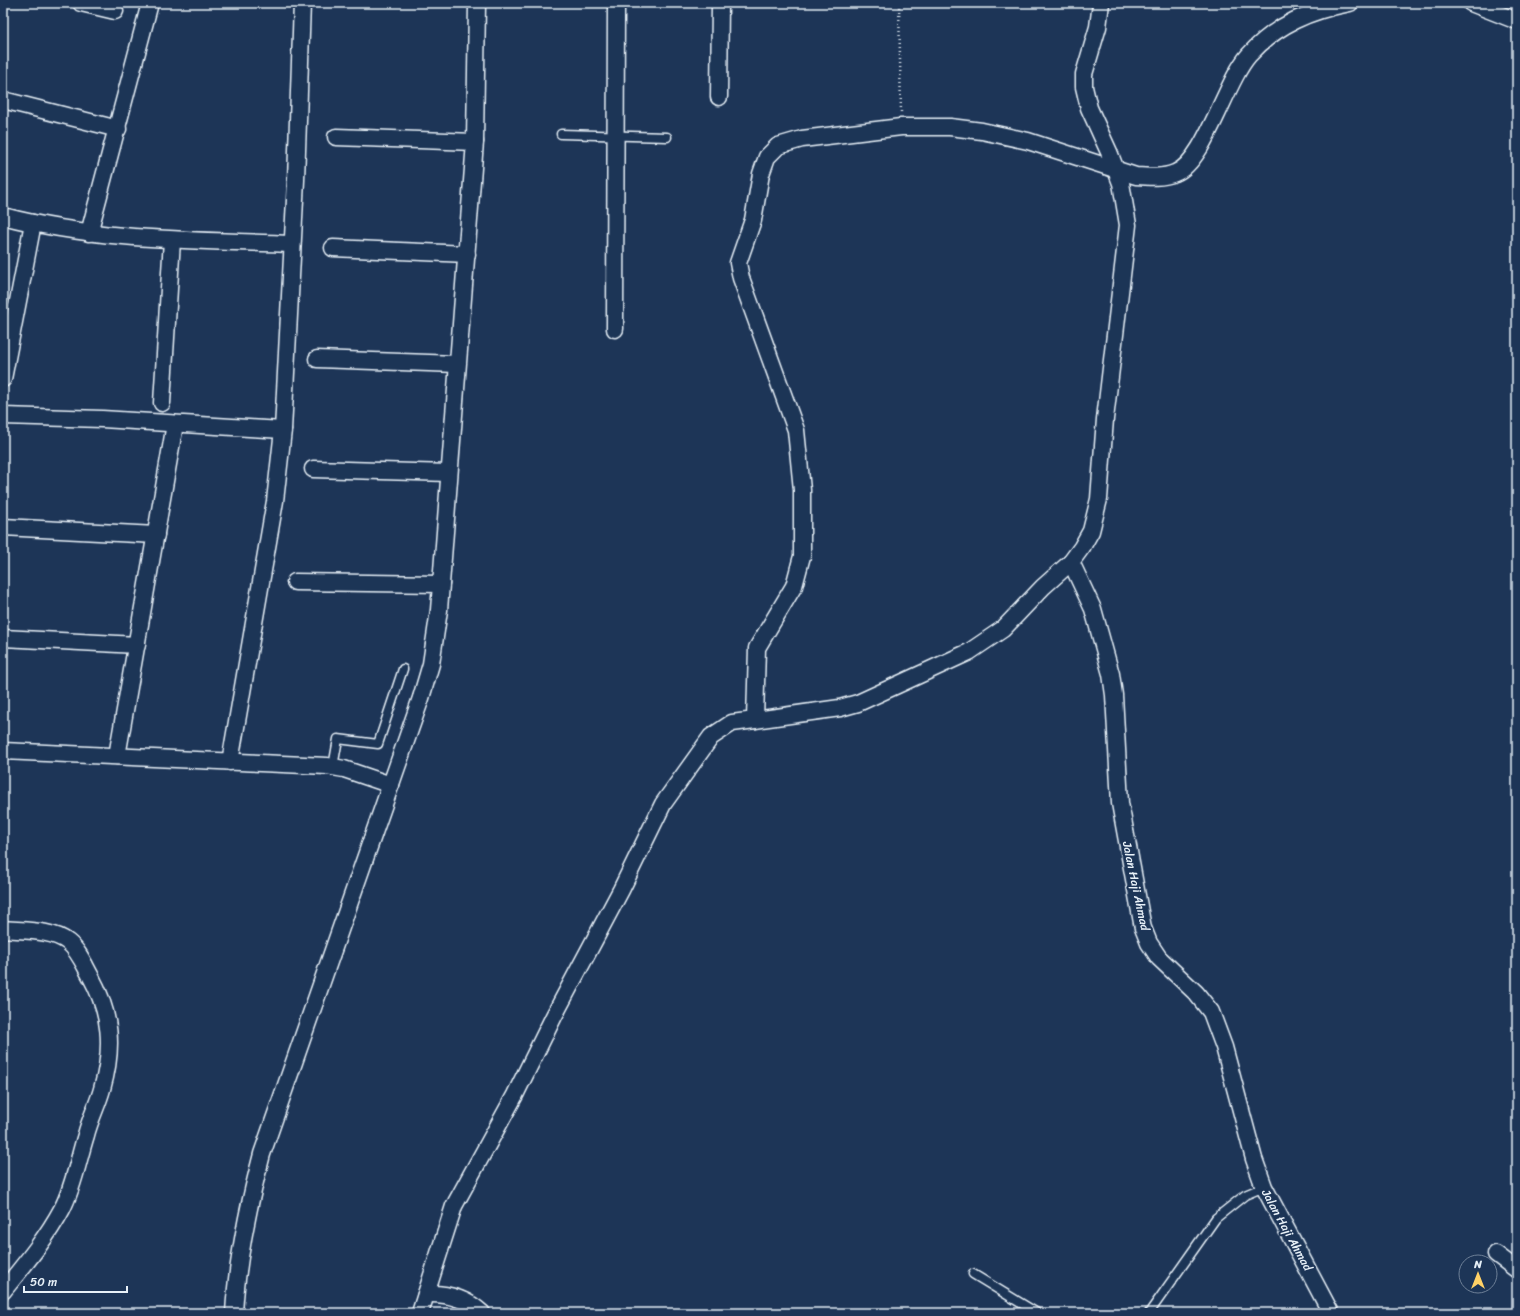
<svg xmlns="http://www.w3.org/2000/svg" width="1520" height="1316" viewBox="0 0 1520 1316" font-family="Sriracha,sans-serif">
	<rect width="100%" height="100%" fill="#1d3557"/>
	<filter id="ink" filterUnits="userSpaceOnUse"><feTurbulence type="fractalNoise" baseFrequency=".025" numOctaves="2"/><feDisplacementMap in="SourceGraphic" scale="8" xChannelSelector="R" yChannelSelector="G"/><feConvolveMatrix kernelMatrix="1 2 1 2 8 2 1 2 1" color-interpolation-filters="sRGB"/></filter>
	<g filter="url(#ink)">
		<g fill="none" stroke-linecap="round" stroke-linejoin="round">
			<g stroke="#e8f1f8" stroke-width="11">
				<g id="lane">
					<polyline points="561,134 667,137"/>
					<polyline points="333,767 338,739 378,744 403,669"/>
					<polyline points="973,1274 1037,1313"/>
					<polyline points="1149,1313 1216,1218 1245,1195 1264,1187"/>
				</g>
			</g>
			<g stroke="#e8f1f8" stroke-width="19">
				<g id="street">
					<polyline points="81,3 115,11"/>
					<polyline points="1471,3 1517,21"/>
					<polyline points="719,97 720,3"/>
					<polyline points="3,100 118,129"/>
					<polyline points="336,137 475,142"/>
					<path d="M3,216c95,25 191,24 289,28"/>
					<polyline points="89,233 150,3"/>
					<polyline points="333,248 467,254"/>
					<polyline points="615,329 616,3"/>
					<polyline points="317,359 457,364"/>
					<polyline points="3,379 33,223"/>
					<polyline points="162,403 172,240"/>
					<polyline points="3,416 102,419 283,430"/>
					<polyline points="313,469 449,473"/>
					<polyline points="3,527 156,535"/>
					<polyline points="1071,562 1093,609 1111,674 1114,695 1120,803 1143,928 1149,943 1159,958 1196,993 1211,1012 1224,1047 1254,1159 1264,1187 1331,1313"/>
					<polyline points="295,582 441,584"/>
					<polyline points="3,638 137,645"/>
					<polyline points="755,720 840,708 858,703 969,652 1003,629 1043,587 1071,562 1082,547 1091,531 1099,499 1105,419 1128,225 1121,183 1109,152 1089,108 1084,87 1084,74 1098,27 1101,3"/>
					<polyline points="3,751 327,766 344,769 391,785"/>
					<polyline points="117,756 175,424"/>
					<polyline points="230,762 275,501 283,430 296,180 302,3"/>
					<path d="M3,929c19,2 49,0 65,13 10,8 16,22 22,33 21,38 24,72 12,114 -4,15 -12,30 -16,46 -8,25 -12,51 -24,74 -16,30 -38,56 -59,82"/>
					<polyline points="1496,1254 1517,1270"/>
					<path d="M426,1294c22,-1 40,4 56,19"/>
					<path d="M234,1313c3,-54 14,-106 28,-159l159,-456 10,-34 8,-54 36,-468 2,-139"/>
					<path d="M420,1313l34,-107 61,-111 39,-79 67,-126 42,-86 48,-67 21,-14 23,-3 2,-72 37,-62 8,-30v-66l-6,-60 -55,-152 -3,-15 15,-43 8,-46 6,-17 11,-11 24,-7 99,-12h49l32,4 46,10 108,35c13,1 27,2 39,-3 30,-11 50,-91 74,-118 28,-31 60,-44 101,-52"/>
				</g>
			</g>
			<polyline stroke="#e8f1f8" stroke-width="2.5" stroke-dasharray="1 3" stroke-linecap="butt" points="899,3 901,113"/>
			<use href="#lane" stroke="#1d3557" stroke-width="8"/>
			<use href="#street" stroke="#1d3557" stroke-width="16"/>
		</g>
	</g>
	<g text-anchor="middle" stroke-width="4" stroke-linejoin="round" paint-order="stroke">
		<g font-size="12" fill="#e8f1f8" stroke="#1d3557">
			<text transform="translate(1136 886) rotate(78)" y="4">Jalan Haji Ahmad</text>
			<text transform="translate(1287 1230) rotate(61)" y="4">Jalan Haji Ahmad</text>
		</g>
	</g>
	<rect width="1520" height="1316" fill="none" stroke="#1d3557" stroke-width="16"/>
	<rect x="8" y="8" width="1504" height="1300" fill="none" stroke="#e8f1f8" stroke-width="1.5" filter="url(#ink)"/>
	<g transform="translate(1478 1274)"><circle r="19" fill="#1d3557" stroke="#6e8097"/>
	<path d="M0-3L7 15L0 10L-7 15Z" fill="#ffd166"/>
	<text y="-6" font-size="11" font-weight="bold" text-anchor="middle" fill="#e8f1f8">N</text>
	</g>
	<path d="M24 1286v6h103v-6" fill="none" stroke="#e8f1f8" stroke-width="2"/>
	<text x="30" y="1286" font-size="12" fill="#e8f1f8" stroke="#1d3557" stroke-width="3" paint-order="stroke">50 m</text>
</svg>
